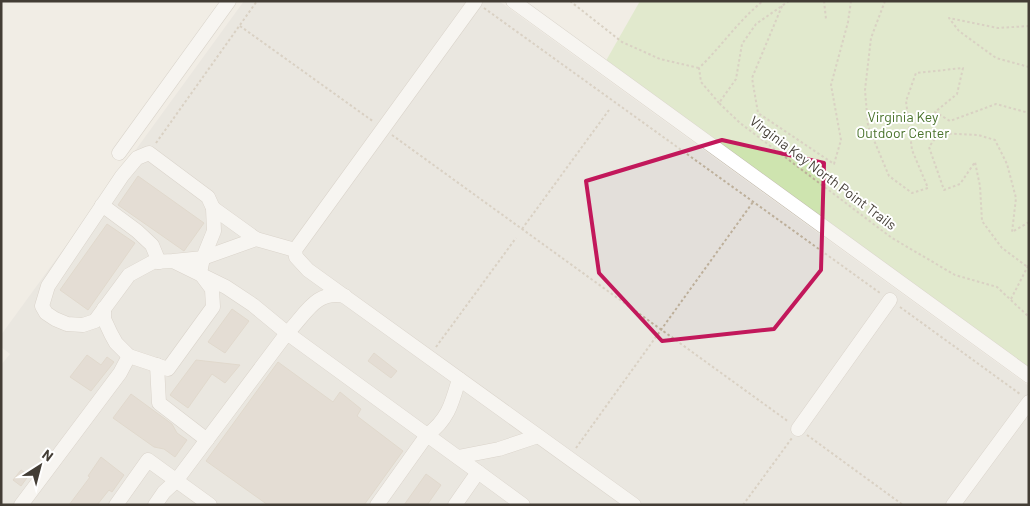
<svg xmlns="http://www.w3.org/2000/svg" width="1030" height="506" viewBox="0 0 1030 506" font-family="Barlow,sans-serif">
	<rect width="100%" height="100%" fill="#f1ede5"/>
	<polygon fill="#e3dfda" points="244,1 499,1 1029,386 1029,505 1,505 1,365 10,354 1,347 1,335"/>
	<polygon fill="#cee4af" points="640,1 1029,1 1029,377 603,66"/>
	<g fill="#d5cbbe" stroke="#cdc0ae">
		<polygon points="138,176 204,223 184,251 118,205"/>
		<polygon points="107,224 135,243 88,310 60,290"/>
		<polygon points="232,309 249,321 225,353 208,342"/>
		<polygon points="374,353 397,371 391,378 368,361"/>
		<polygon points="87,355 101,365 107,357 114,362 91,391 70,377"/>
		<polygon points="196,360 240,365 225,383 212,374 188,408 170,395"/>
		<polygon points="278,362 333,402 340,392 361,409 357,416 403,451 364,505 268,505 206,461"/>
		<polygon points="131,394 172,424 177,433 187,440 175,457 164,449 154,447 113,418"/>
		<polygon points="101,457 124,475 112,492 109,490 97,505 69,505 90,477 88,476"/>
		<polygon points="21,470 29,475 21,486 13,480"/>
		<polygon points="426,474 441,485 427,505 404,505"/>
	</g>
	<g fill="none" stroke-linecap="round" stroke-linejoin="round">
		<g stroke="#bfb7ab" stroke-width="15">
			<g id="minor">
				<polyline points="513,1 1029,376"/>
				<polyline points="475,2 295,250 296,257 308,270 634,505"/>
				<polyline points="119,153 229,1"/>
				<polyline points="102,205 137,231 152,245 159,262"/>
				<polyline points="213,208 256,239"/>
				<path d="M173,261l30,-3 11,-27 -1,-23 -5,-11 -59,-44 -12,5 -15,18 -74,110 -6,20 4,7 9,6 12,5 16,1 12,-4 34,-46 24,-13 20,-1 53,26 27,18 34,28c18,-17 28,-44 58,-37"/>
				<polyline points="104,308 104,319 111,334 116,343 129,356 168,369 213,307 212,289 200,273 203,258 256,239 295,250"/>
				<polyline points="157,365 159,403 207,440"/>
				<polyline points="798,429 890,300"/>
				<polyline points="458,457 499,449 538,436"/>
				<polyline points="21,505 120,373 129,356"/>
				<polyline points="116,505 148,460 210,505"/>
				<path d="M155,505l9,-13 12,-11 111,-148 140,102c21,-15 25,-32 32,-56"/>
				<polyline points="377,505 427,435 478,472"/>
				<polyline points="455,505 478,472 523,505"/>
				<polyline points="953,505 1029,402"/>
			</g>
		</g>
		<g stroke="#bdaf9a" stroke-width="2" stroke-dasharray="2.5 2.5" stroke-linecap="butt">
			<polyline points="570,1 622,42 660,59 699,68"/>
			<polyline points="789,1 756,24 742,44 736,79 719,103 740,123 892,238 955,275 997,287 1029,317"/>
			<polyline points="824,1 826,19"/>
			<polyline points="885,1 871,38 865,90 868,126 889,176 912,193 928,188 912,150 906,101 916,73 963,68 957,94 935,112 950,121 996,104 1029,113"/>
			<polyline points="782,6 752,78 758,113 834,164 841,140 831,85 848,22 851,1"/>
			<polyline points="484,8 880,293"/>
			<polyline points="240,26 374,122"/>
			<polyline points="1029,26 998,28 949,18 959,31 996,58 1029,67"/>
			<path d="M719,103l-18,-21 -2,-14c22,-21 39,-47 64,-67"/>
			<polyline points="392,135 789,422"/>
			<polyline points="156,143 257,1"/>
			<polyline points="1029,222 1012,232 1016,198 1007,164 995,140 978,135 939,133 929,147 944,190 960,184 975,162 980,186 982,221 1002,248 1029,268"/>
			<polyline points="522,229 609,110"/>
			<polyline points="1011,299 1029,264"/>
			<polyline points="900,307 1020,394"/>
			<polyline points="436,347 516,238"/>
			<polyline points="807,435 903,505"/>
			<polyline points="576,448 753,202"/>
			<polyline points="743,505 792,438"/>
		</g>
		<use href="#minor" stroke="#fff" stroke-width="14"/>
	</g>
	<path d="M0 0H1030V506H0ZM722,140l102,23 -3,107 -47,59 -112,12 -63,-68 -13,-92z" fill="#f1ede5" fill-opacity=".55" fill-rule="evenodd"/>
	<path fill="none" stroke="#c2185b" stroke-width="4" stroke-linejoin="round" d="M722,140l102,23 -3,107 -47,59 -112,12 -63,-68 -13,-92z"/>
	<g text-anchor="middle" stroke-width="4" stroke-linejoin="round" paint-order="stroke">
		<g font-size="14" fill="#49722b" stroke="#fff">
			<text x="903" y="122">Virginia Key<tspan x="903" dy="16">Outdoor Center</tspan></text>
		</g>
		<g font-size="14" fill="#433d35" stroke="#fff">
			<text transform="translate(823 173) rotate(37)" y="5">Virginia Key North Point Trails</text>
		</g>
	</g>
	<rect width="1030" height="506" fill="none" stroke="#433d35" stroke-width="5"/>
	<g transform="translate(40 466) rotate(36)" stroke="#ffffff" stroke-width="4" paint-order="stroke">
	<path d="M0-4L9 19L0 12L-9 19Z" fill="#433d35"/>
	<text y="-8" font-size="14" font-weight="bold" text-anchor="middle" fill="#433d35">N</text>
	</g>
</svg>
